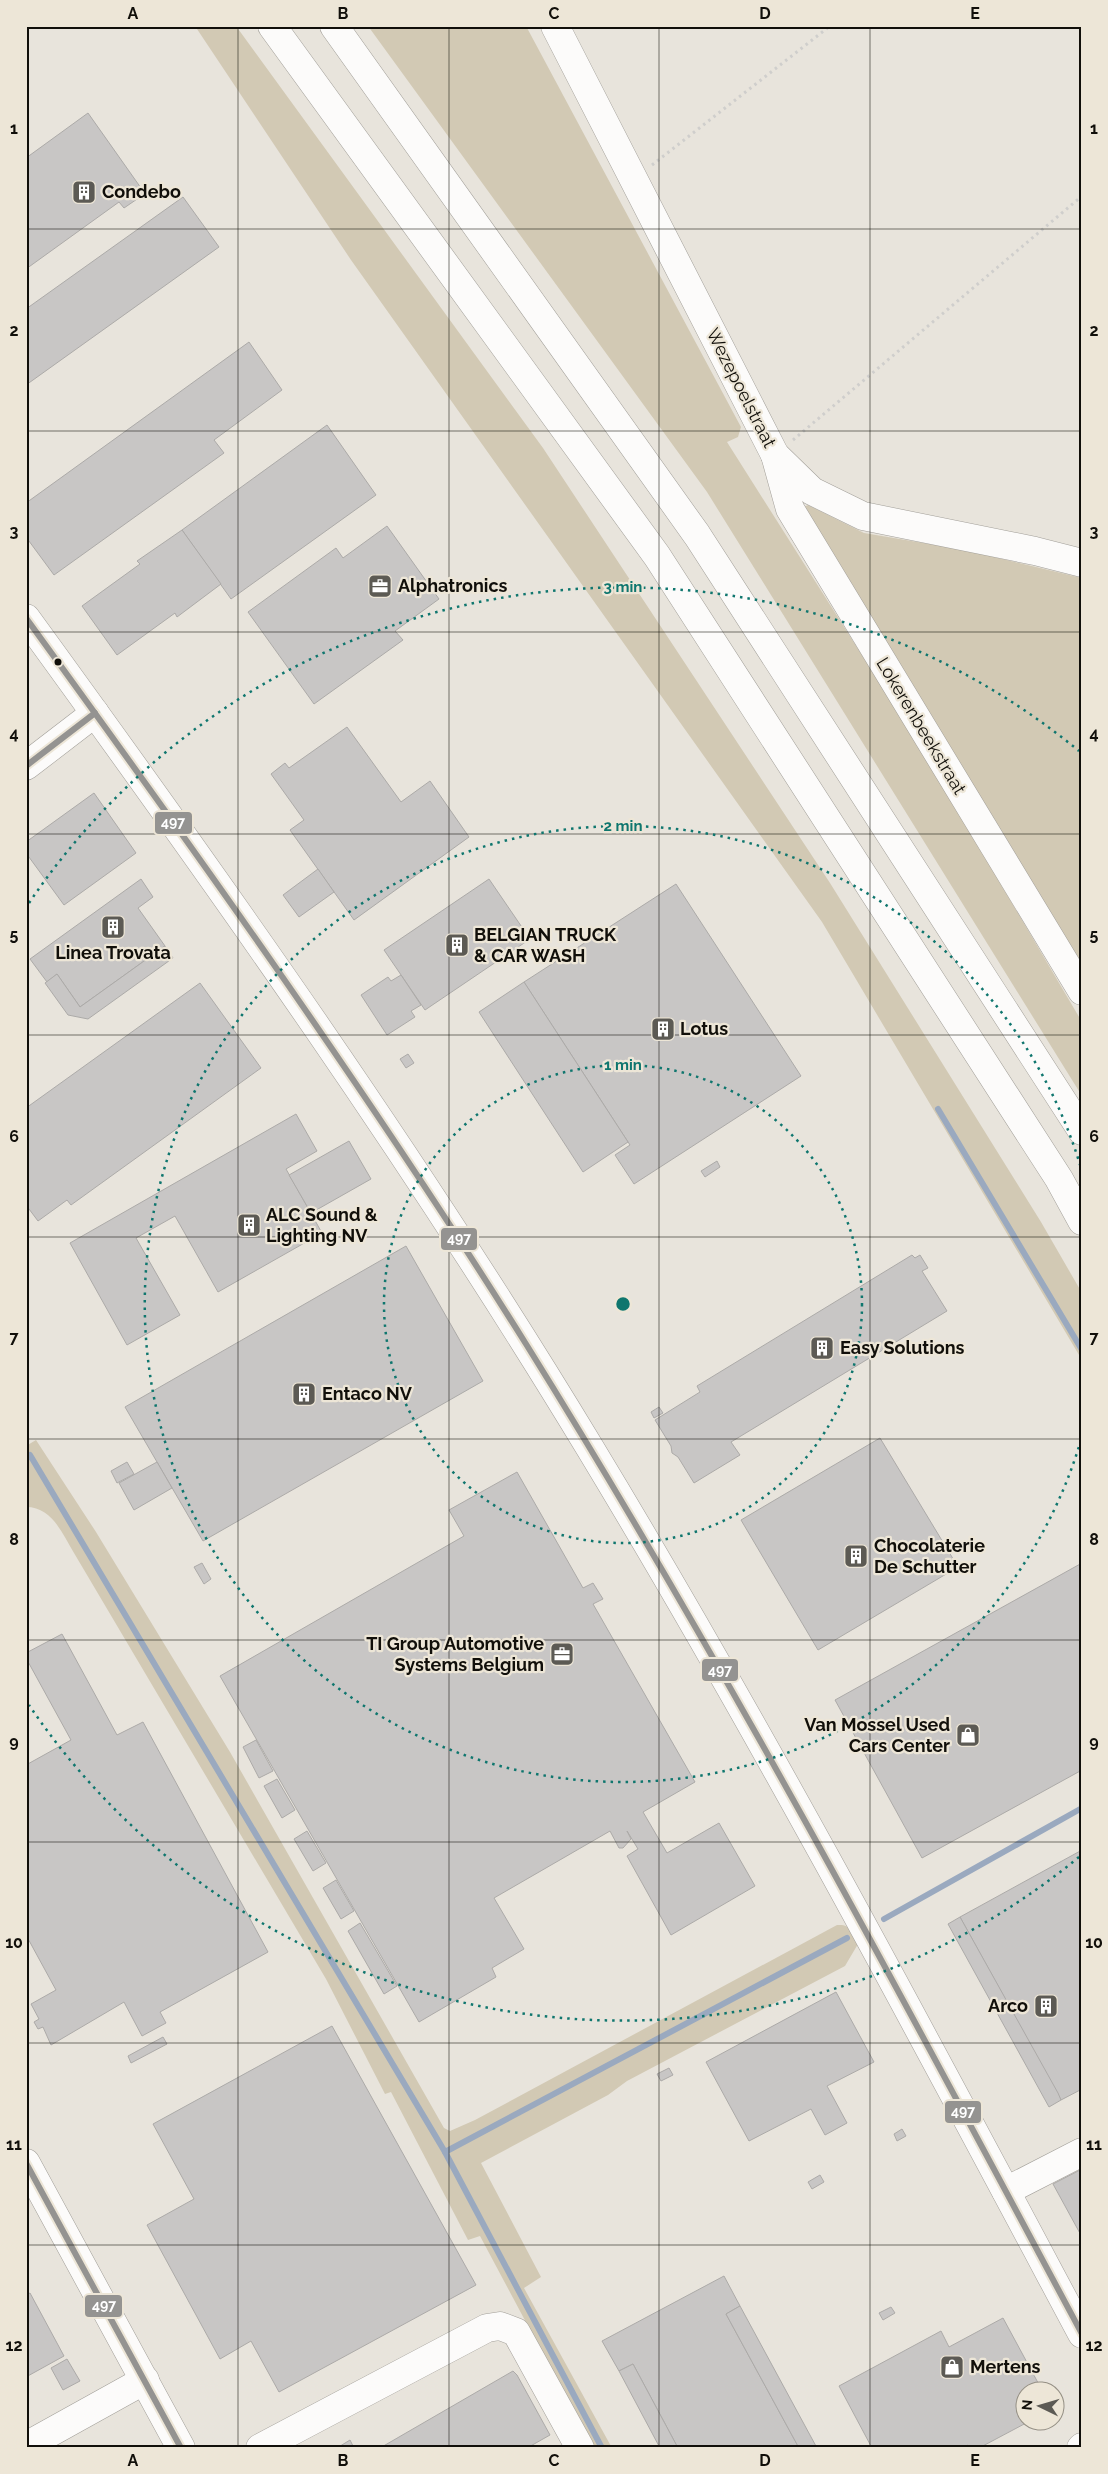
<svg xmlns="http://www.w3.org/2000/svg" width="1108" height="2474" viewBox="0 0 1108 2474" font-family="Raleway,sans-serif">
	<rect width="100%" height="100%" fill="#e8e4dc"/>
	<g fill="#d2c9b4">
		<polygon points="195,26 236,26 543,448 830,883 1041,1222 1082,1293 1082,1360 822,922 351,260"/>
		<polygon points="368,26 526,26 741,427 738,437 727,442 922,750 1082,1022 1082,1096 707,492"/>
		<polygon points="808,505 864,533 965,550 1082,578 1082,971 800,509"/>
		<path d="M36,1440l60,92 134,220 214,376 6,3 25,-11 362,-195c14,-1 16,7 21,19l-13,22 -218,115 -19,14 -127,68 60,114 -17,11 88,160h-19l-113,-212 -12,4 -77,-148 -6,2 -59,-115 -252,-426c-12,-20 -22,-46 -48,-46v-61z"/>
	</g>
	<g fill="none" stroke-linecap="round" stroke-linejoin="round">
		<g stroke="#9aa9bf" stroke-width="6">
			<polyline points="938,1109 1082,1350"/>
			<polyline points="26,1459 30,1455 445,2152 602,2448"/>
			<polyline points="884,1919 1082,1808"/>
			<polyline points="445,2152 847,1938"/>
		</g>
	</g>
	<g fill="#c8c6c5" stroke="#acaaa8">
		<polygon points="88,113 141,188 139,189 143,195 124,208 119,202 26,269 26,158"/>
		<polygon points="183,197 219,247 26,385 26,309"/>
		<polygon points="249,342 282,390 214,440 224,453 54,575 26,537 26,503"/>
		<polygon points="327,425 376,495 231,599 182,530"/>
		<polygon points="387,526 439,599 395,631 403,640 314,704 248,612 336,548 343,558"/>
		<polygon points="182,530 221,584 177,617 175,613 117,655 82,606 140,564 137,561"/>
		<polygon points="347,727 401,802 430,781 469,837 354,920 290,830 304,820 271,774 285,763 289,768"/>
		<polygon points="94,793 136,853 64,905 26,853 26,842"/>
		<polygon points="318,869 334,892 299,917 283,895"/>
		<polygon points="141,879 153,897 138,908 165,946 80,1007 57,974 47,982 30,959"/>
		<polygon points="489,879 530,939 425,1010 384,950"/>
		<polygon points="676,884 801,1076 634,1184 615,1155 630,1145 524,982"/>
		<polygon points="165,946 173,958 88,1019 68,1015 45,983 57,974 80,1007"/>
		<polygon points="401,975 421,1005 411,1011 415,1017 387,1035 361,995 388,977 391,981"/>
		<polygon points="524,982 628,1142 583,1172 479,1012"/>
		<polygon points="200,983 261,1068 71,1205 67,1200 38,1221 26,1205 26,1108"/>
		<polygon points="408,1054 414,1063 406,1068 400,1059"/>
		<polygon points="296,1114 317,1151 286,1169 322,1233 218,1292 175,1216 136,1238 180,1315 127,1345 70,1243"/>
		<polygon points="349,1141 371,1179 311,1213 289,1175"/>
		<polygon points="717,1161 720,1167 705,1177 701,1171"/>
		<polygon points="406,1246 483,1381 203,1541 125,1407"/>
		<polygon points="912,1255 915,1258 920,1255 928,1268 922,1271 947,1311 731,1442 740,1455 694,1483 678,1457 672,1453 671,1446 655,1420 700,1392 697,1386"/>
		<polygon points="659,1407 663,1413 654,1418 651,1412"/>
		<polygon points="880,1438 958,1567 818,1650 741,1520"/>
		<polygon points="127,1462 134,1474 117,1483 111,1471"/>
		<polygon points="157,1462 172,1488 134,1510 119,1483"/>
		<polygon points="517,1472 583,1588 593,1583 603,1599 593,1604 695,1782 643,1812 667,1853 719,1823 755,1886 671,1935 627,1856 638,1849 627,1831 631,1839 623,1848 619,1848 610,1831 494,1898 524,1949 492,1968 496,1977 419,2022 220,1676 464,1536 449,1510"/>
		<polygon points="202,1563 211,1579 204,1584 194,1567"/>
		<polygon points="1082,1563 1082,1770 922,1858 835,1700"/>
		<polygon points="62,1634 117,1735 143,1722 268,1952 160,2012 166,2023 142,2036 124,2002 51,2045 43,2027 38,2029 34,2022 39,2019 31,2004 56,1990 26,1935 26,1765 71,1740 26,1658 26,1653"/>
		<polygon points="256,1740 273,1771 259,1778 243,1747"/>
		<polygon points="277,1779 295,1810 282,1818 264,1786"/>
		<polygon points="307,1831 326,1863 313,1871 294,1839"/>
		<polygon points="1082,1850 1082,2089 1061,2100 960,1917"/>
		<polygon points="336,1880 354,1911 341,1919 323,1888"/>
		<polygon points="960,1917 1058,2093 1061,2100 1049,2107 948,1924"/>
		<polygon points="360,1923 397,1986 384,1994 348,1931"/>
		<polygon points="836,1992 874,2062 827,2086 847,2123 825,2135 811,2109 749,2141 706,2062"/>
		<polygon points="332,2026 476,2285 279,2392 251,2341 220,2359 147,2225 194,2199 153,2124"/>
		<polygon points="163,2037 167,2044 131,2063 128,2056"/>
		<polygon points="669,2068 673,2075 661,2081 657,2074"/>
		<polygon points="902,2129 906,2136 897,2141 894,2134"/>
		<polygon points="1082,2169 1082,2237 1053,2184"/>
		<polygon points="820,2175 824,2182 812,2189 808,2182"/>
		<polygon points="724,2276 740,2306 726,2314 799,2448 678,2448 633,2364 619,2371 602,2341"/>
		<polygon points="30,2293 64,2356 26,2377 26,2295"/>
		<polygon points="740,2306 817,2448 799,2448 726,2314"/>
		<polygon points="891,2307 895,2313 883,2320 879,2313"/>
		<polygon points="1003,2318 1043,2392 1026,2392 1026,2422 1028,2422 979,2448 970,2448 968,2445 963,2448 872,2448 839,2386 941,2331 949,2347"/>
		<polygon points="67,2359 80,2381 63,2390 51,2368"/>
		<polygon points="633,2364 678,2448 660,2448 619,2371"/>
		<polygon points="513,2371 517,2375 550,2435 527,2448 380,2448"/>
		<polygon points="350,2440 354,2448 337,2448"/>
	</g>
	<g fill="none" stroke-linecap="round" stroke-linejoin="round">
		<g stroke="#a29f99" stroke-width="29">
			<g id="minor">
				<polyline points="555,26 775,455 812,491 863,516 1035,551 1082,563"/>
				<polyline points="775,455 790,509 1082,991"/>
				<path d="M26,618c197,271 391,544 564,830 175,289 333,588 492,886"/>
				<polyline points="26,766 95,713"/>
				<polyline points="26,2163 181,2448"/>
				<polyline points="1006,2191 1082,2152"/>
				<polyline points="26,2446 145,2380"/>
				<polyline points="260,2448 487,2328 500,2326 516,2332 580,2448"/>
				<polyline points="1081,2448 1082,2447"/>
			</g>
		</g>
		<g stroke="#a29f99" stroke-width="29">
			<g id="highway">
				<polyline points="272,26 657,556 1059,1179 1082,1221"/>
				<polyline points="334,26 697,535 1082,1131"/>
			</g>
		</g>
		<g stroke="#cfcecc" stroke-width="3" stroke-dasharray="2.5 4" stroke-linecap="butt">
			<polyline points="652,165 830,26"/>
			<polyline points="793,440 1082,196"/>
		</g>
		<use href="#minor" stroke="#fcfbfa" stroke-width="28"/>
		<use href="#highway" stroke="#fcfbfa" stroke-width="28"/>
		<g stroke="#ede6d7" stroke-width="10">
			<g id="bus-1">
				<path d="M26,618c173,238 344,477 500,726 200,321 378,656 556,990"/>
				<polyline points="26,766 95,713"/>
				<polyline points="26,2163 181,2448"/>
			</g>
		</g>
		<use href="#bus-1" stroke="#949391" stroke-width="6"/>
	</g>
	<path fill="none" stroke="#110f0a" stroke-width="1" stroke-opacity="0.55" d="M238,26v2422M449,26v2422M659,26v2422M870,26v2422M26,229h1056M26,431h1056M26,632h1056M26,834h1056M26,1035h1056M26,1237h1056M26,1439h1056M26,1640h1056M26,1842h1056M26,2043h1056M26,2245h1056"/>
	<g fill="none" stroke="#0f766e" stroke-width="2.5" stroke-dasharray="2.5 5">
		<circle cx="623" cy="1304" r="239"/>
		<path d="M1081 1440A478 478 0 1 1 1081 1168"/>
		<path d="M1079 1857A717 717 0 0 1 29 1705M29 903A717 717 0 0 1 1079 751"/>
	</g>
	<defs>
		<g id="building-square" transform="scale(1.25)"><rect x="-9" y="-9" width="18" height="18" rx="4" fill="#5c5a54" stroke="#ede6d7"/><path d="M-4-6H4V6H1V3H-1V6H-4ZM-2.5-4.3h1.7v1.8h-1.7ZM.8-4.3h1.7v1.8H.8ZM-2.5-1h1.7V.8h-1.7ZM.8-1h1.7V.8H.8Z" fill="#fff"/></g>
		<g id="office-square" transform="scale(1.25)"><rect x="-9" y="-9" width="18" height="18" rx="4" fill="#5c5a54" stroke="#ede6d7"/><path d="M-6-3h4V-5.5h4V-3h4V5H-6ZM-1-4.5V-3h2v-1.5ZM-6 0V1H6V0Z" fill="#fff"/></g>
		<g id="shop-square" transform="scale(1.25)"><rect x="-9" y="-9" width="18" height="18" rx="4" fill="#5c5a54" stroke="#ede6d7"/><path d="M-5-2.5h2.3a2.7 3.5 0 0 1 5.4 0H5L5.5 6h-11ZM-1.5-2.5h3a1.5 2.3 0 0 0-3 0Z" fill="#fff"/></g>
	</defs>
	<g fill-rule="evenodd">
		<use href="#building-square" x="84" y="192"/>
		<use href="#office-square" x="380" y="586"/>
		<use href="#building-square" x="113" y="927"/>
		<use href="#building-square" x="457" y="945"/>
		<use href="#building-square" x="663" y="1029"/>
		<use href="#building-square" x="249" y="1225"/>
		<use href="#building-square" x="822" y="1348"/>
		<use href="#building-square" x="304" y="1394"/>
		<use href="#building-square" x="856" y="1556"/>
		<use href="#office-square" x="562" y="1654"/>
		<use href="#shop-square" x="968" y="1735"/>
		<use href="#building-square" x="1046" y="2006"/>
		<use href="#shop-square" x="952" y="2367"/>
	</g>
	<circle fill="#110f0a" stroke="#ede6d7" stroke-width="2" cx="58" cy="662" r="4.5"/>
	<g text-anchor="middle" stroke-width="4.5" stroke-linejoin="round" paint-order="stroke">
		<g font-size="18" font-weight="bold" fill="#110f0a" stroke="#ede6d7" text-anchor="start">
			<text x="102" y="198">Condebo</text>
			<text x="398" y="592">Alphatronics</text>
			<text x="474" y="941">BELGIAN TRUCK<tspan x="474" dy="21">&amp; CAR WASH</tspan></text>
			<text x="113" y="959" text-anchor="middle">Linea Trovata</text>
			<text x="680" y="1035">Lotus</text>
			<text x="266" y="1221">ALC Sound &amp;<tspan x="266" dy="21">Lighting NV</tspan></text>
			<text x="840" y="1354">Easy Solutions</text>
			<text x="322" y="1400">Entaco NV</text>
			<text x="874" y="1552">Chocolaterie<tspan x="874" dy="21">De Schutter</tspan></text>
			<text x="544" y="1650" text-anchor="end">TI Group Automotive<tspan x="544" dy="21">Systems Belgium</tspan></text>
			<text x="950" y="1731" text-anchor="end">Van Mossel Used<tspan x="950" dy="21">Cars Center</tspan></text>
			<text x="1028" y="2012" text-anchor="end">Arco</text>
			<text x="970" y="2373">Mertens</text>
		</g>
		<g font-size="18" fill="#110f0a" stroke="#ede6d7">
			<text transform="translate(741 388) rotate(63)" y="6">Wezepoelstraat</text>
			<text transform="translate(921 726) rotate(59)" y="6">Lokerenbeekstraat</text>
		</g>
	</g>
	<circle cx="623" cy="1304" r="8" fill="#0f766e" stroke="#ede6d7" stroke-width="2.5"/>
	<g font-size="15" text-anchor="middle" font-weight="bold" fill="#0f766e" stroke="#ede6d7" stroke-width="4.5" stroke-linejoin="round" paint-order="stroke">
		<text x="623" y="592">3 min</text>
		<text x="623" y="831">2 min</text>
		<text x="623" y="1070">1 min</text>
	</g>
	<g stroke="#ede6d7" stroke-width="2">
		<rect x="154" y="811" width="39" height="24" rx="5" fill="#949391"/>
		<rect x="440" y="1227" width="38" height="24" rx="5" fill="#949391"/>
		<rect x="701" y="1658" width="38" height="24" rx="5" fill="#949391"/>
		<rect x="944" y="2100" width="38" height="24" rx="5" fill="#949391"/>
		<rect x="84" y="2294" width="39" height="24" rx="5" fill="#949391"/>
	</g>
	<g font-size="14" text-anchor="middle" font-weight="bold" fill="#fff">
		<text x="173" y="827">497</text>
		<text x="459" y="1243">497</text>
		<text x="720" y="1675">497</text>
		<text x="963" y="2116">497</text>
		<text x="104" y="2310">497</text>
	</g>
	<rect width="1108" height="2474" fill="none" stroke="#ede6d7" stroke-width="55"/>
	<g transform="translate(1040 2406) rotate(275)"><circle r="24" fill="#ede6d7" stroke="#959085"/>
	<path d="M0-4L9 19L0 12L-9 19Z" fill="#5c5a54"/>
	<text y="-8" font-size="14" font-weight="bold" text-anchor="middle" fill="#110f0a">N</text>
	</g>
	<rect x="28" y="28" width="1052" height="2418" fill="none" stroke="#110f0a" stroke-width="2"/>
	<g font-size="16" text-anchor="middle" font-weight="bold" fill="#110f0a">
		<text x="133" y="19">A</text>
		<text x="343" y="19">B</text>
		<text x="554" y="19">C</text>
		<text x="765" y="19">D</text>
		<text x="975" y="19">E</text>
		<text x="14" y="134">1</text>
		<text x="1094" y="134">1</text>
		<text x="14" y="336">2</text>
		<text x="1094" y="336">2</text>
		<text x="14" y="537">3</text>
		<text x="1094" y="537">3</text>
		<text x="14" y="739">4</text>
		<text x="1094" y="739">4</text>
		<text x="14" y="940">5</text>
		<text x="1094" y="940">5</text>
		<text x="14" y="1142">6</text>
		<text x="1094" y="1142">6</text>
		<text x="14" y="1343">7</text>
		<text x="1094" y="1343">7</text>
		<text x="14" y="1545">8</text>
		<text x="1094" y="1545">8</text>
		<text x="14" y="1747">9</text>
		<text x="1094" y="1747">9</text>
		<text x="14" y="1948">10</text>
		<text x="1094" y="1948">10</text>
		<text x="14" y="2150">11</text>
		<text x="1094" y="2150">11</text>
		<text x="14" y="2351">12</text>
		<text x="1094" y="2351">12</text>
		<text x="133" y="2466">A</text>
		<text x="343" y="2466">B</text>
		<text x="554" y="2466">C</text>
		<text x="765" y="2466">D</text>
		<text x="975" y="2466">E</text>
	</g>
</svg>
